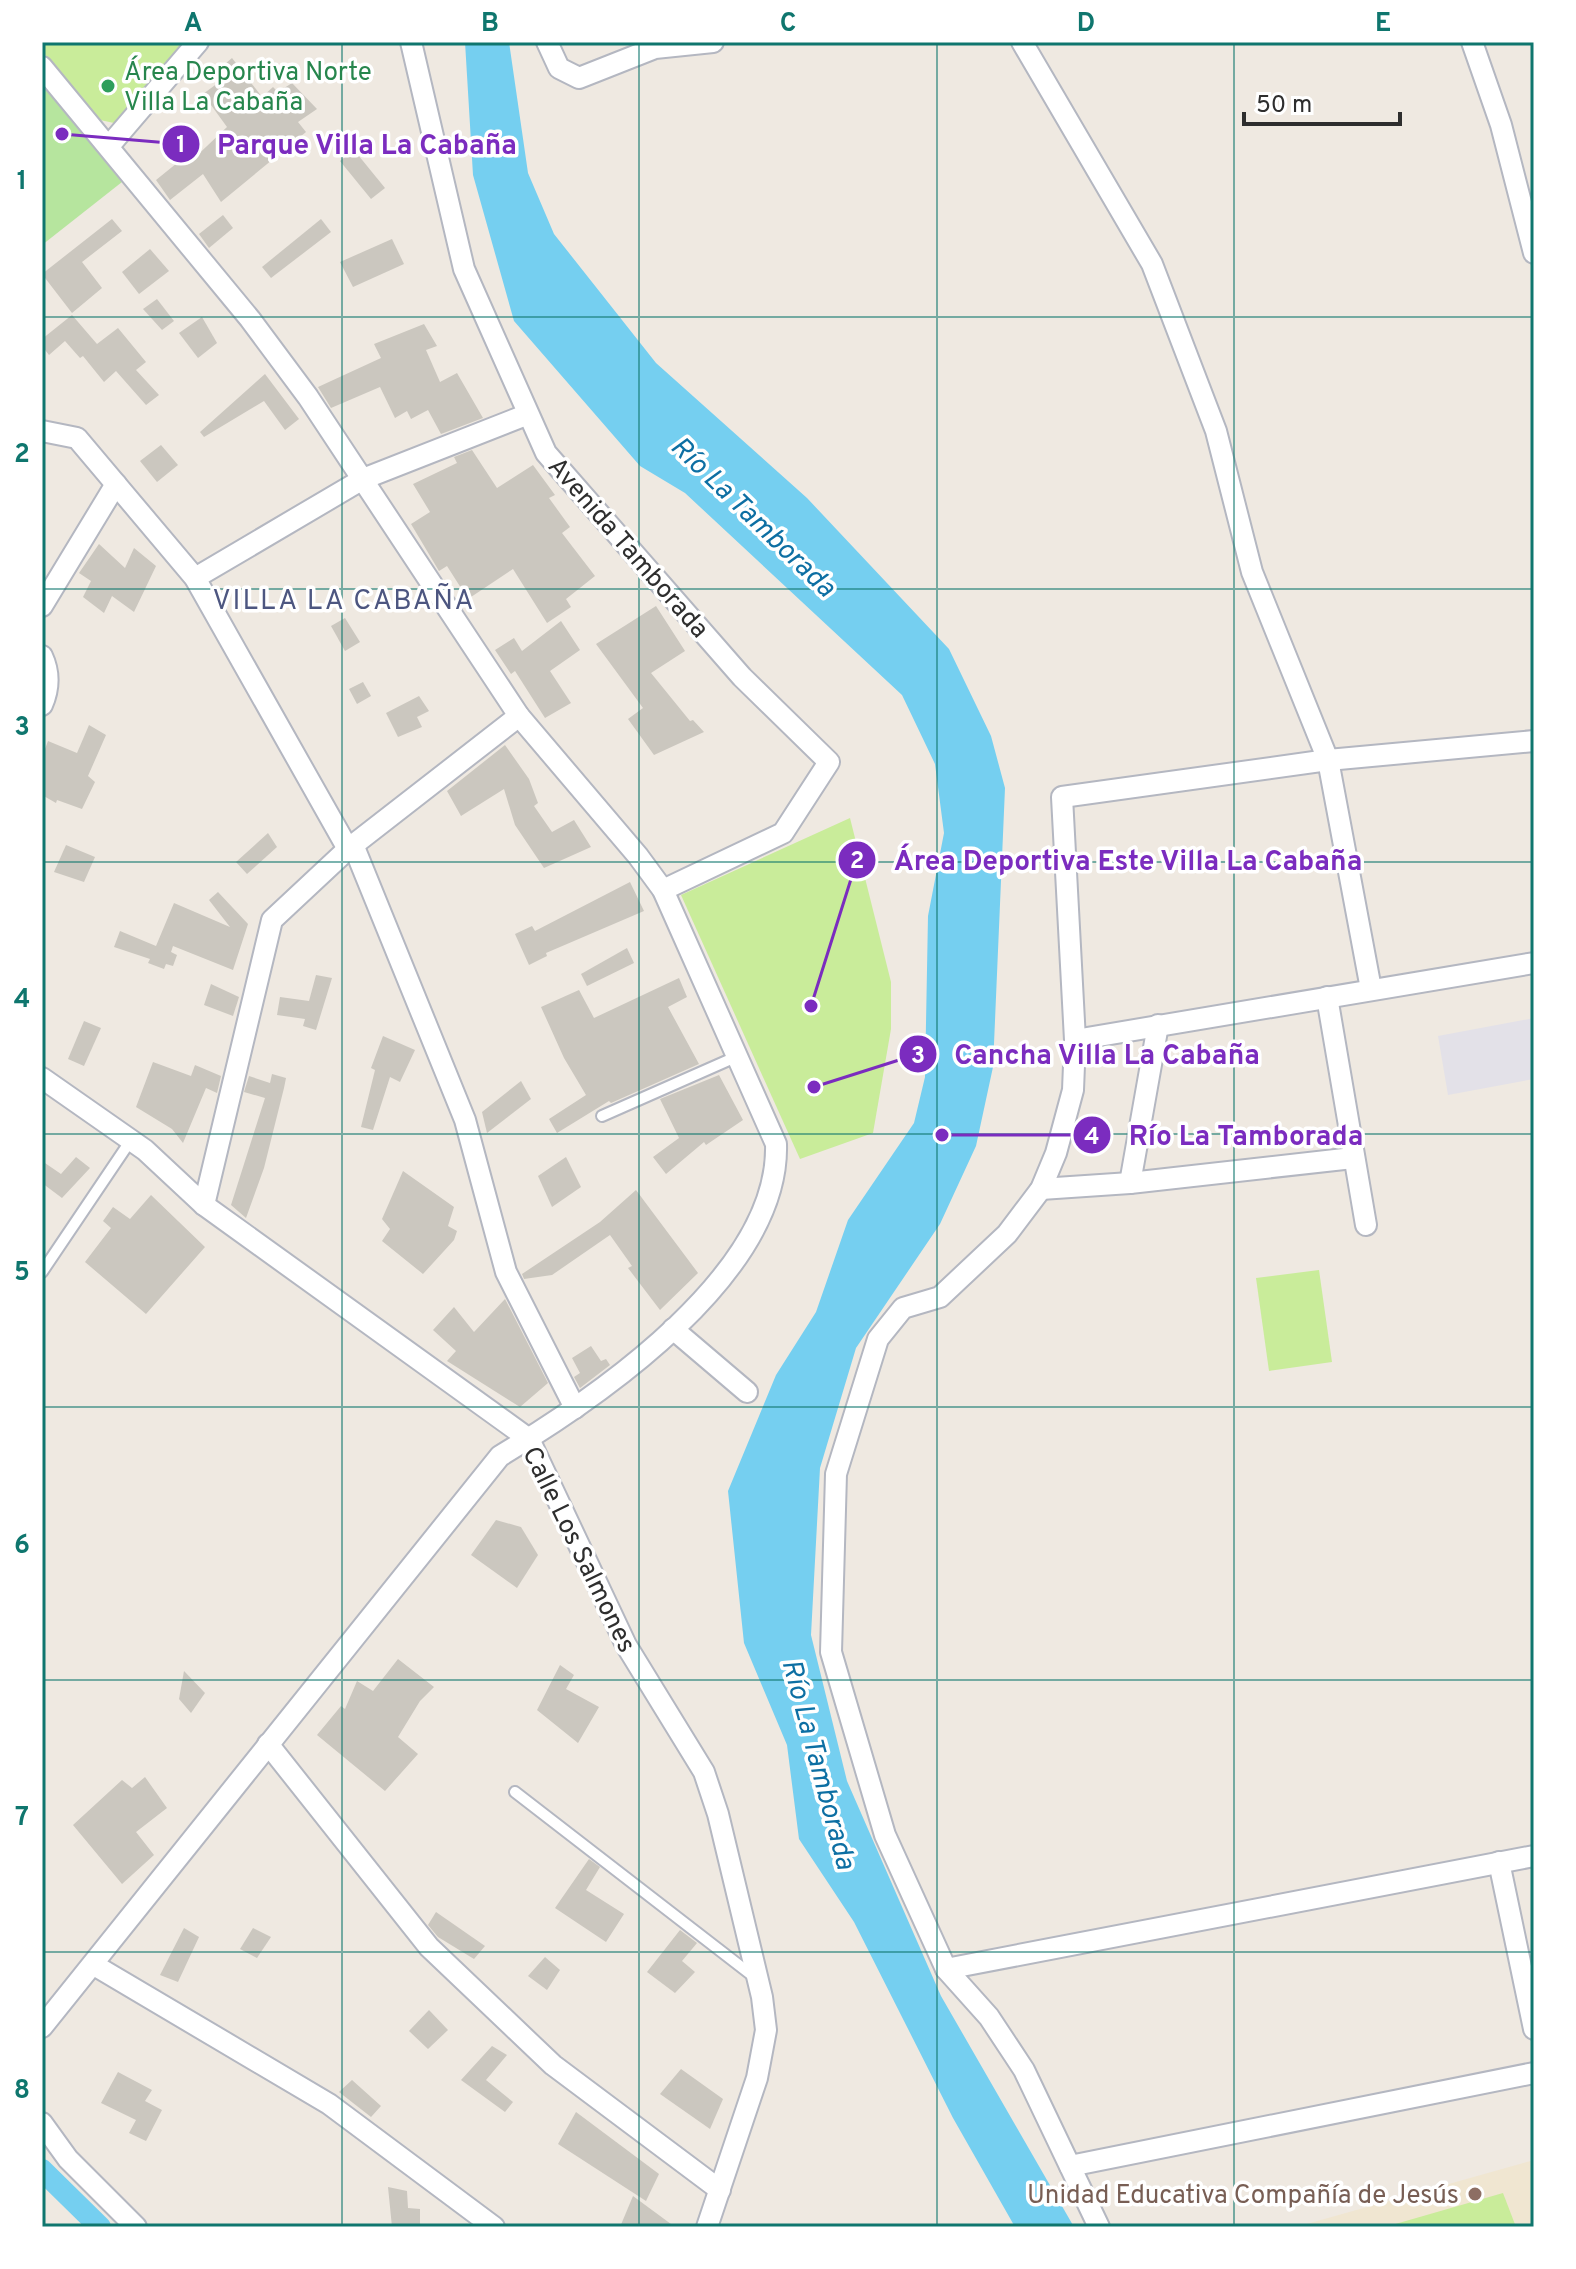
<svg xmlns="http://www.w3.org/2000/svg" width="1576" height="2269" viewBox="0 0 1576 2269" font-family="Overpass,sans-serif">
	<rect width="100%" height="100%" fill="#efe9e1"/>
	<polygon fill="#e3e1e8" points="1534,1018 1534,1079 1448,1095 1438,1036"/>
	<polygon fill="#f0e6d1" points="1534,2160 1534,2227 1296,2227"/>
	<polygon fill="#b6e59e" points="42,85 122,182 42,245"/>
	<g fill="#c9ec9a">
		<polygon points="42,42 183,42 114,123 100,120 42,51"/>
		<polygon points="850,818 891,982 891,1029 873,1133 800,1159 681,895"/>
		<polygon points="1319,1270 1332,1362 1269,1371 1256,1278"/>
		<polygon points="1503,2193 1516,2227 1385,2227"/>
	</g>
	<polygon fill="#75cff0" points="465,42 509,42 528,173 554,234 656,363 807,498 949,649 991,736 1005,788 993,1067 976,1146 940,1224 856,1348 820,1468 811,1635 847,1781 941,1996 1074,2227 1015,2227 953,2118 854,1922 799,1839 787,1745 744,1643 728,1491 776,1375 816,1312 848,1220 914,1123 925,1077 928,916 944,833 935,764 902,695 685,493 640,466 514,321 473,175"/>
	<g fill="none" stroke-linecap="round" stroke-linejoin="round">
		<polyline stroke="#75cff0" stroke-width="22" points="42,2170 100,2227"/>
	</g>
	<g fill="#cbc7bf">
		<polygon points="232,58 262,97 273,87 278,92 292,83 317,109 298,122 306,132 221,202 203,174 170,200 156,180 182,159 187,165 227,127 203,94 226,77 219,69"/>
		<polygon points="354,150 385,188 371,199 340,161"/>
		<polygon points="223,215 233,228 209,248 199,234"/>
		<polygon points="112,219 122,231 82,262 102,288 72,313 42,274"/>
		<polygon points="321,219 331,232 271,278 262,267"/>
		<polygon points="392,239 404,264 353,287 340,262"/>
		<polygon points="150,249 169,271 139,294 122,272"/>
		<polygon points="157,299 174,321 162,330 143,309"/>
		<polygon points="72,315 97,344 118,328 146,362 136,370 159,395 146,405 116,371 104,382 83,356 80,358 65,341 49,355 42,346 42,339"/>
		<polygon points="202,317 217,343 198,358 179,333"/>
		<polygon points="424,324 437,346 426,350 440,382 457,373 483,418 441,434 428,410 411,419 407,411 395,418 380,387 331,408 318,387 381,358 374,344"/>
		<polygon points="265,374 299,419 285,430 264,401 204,437 200,432"/>
		<polygon points="161,445 178,465 157,482 140,461"/>
		<polygon points="472,450 497,488 533,465 555,495 549,498 570,527 562,533 595,576 566,599 571,607 547,623 513,569 468,599 447,566 439,571 411,524 430,512 413,484 457,463 454,457"/>
		<polygon points="99,544 125,568 134,548 156,566 134,612 112,596 104,613 83,597 91,581 79,573"/>
		<polygon points="656,606 685,651 651,673 690,721 693,720 704,732 654,755 628,719 643,708 596,644"/>
		<polygon points="345,618 360,642 345,651 331,626"/>
		<polygon points="561,621 580,650 550,671 571,703 545,718 515,671 511,674 495,650 514,638 522,651"/>
		<polygon points="363,682 371,696 357,704 349,689"/>
		<polygon points="419,696 429,711 417,717 422,727 398,737 386,713"/>
		<polygon points="89,725 106,735 88,776 95,782 82,809 57,800 56,803 42,795 42,757 48,741 77,753"/>
		<polygon points="505,745 529,779 538,803 534,806 552,832 574,820 591,847 544,868 515,825 504,789 461,816 447,791"/>
		<polygon points="268,833 277,847 247,874 236,862"/>
		<polygon points="66,845 95,857 84,882 54,872"/>
		<polygon points="630,882 644,911 546,953 547,956 529,965 515,934 532,926 535,931"/>
		<polygon points="218,892 248,924 233,970 173,946 171,952 177,955 173,966 166,964 164,969 148,963 150,959 114,947 120,931 156,946 174,903 230,927 209,900"/>
		<polygon points="627,948 634,963 587,986 581,974"/>
		<polygon points="316,975 332,978 316,1030 303,1026 305,1019 277,1015 280,997 309,1001"/>
		<polygon points="679,978 687,997 668,1007 699,1064 611,1103 609,1101 557,1133 549,1119 586,1095 564,1058 541,1007 579,990 594,1018"/>
		<polygon points="211,984 239,997 233,1016 204,1005"/>
		<polygon points="84,1021 101,1028 84,1066 68,1059"/>
		<polygon points="383,1036 415,1050 400,1082 390,1077 373,1130 361,1127 375,1070 371,1068"/>
		<polygon points="153,1062 191,1076 195,1065 221,1076 217,1093 206,1088 183,1143 172,1129 136,1107"/>
		<polygon points="272,1074 286,1078 284,1088 264,1168 246,1218 231,1205 265,1098 244,1092 249,1076 270,1083"/>
		<polygon points="719,1075 743,1120 706,1145 704,1142 666,1174 653,1157 679,1138 660,1099"/>
		<polygon points="521,1081 531,1099 487,1133 482,1112"/>
		<polygon points="76,1157 90,1168 62,1198 42,1183 42,1161 61,1174"/>
		<polygon points="566,1157 581,1187 552,1207 538,1176"/>
		<polygon points="403,1171 454,1207 448,1226 457,1231 454,1240 423,1274 382,1241 390,1229 382,1219"/>
		<polygon points="636,1190 698,1273 660,1310 628,1268 632,1266 610,1235 552,1275 524,1279 522,1274 600,1222"/>
		<polygon points="151,1195 205,1247 146,1314 85,1262 111,1228 103,1221 113,1207 130,1219"/>
		<polygon points="505,1299 548,1383 520,1407 447,1361 456,1351 433,1330 454,1307 474,1332"/>
		<polygon points="591,1346 601,1361 606,1359 610,1365 580,1388 574,1377 580,1373 572,1358"/>
		<polygon points="496,1520 521,1527 538,1555 517,1588 471,1555"/>
		<polygon points="398,1659 434,1687 420,1701 398,1737 418,1754 385,1791 317,1735 341,1706 345,1709 357,1681 373,1691"/>
		<polygon points="560,1665 574,1675 566,1689 599,1707 578,1743 537,1710"/>
		<polygon points="184,1671 205,1693 191,1713 179,1699"/>
		<polygon points="145,1777 167,1808 136,1832 154,1855 122,1884 73,1825 122,1780 132,1788"/>
		<polygon points="589,1859 600,1867 586,1890 624,1914 606,1942 555,1908"/>
		<polygon points="436,1912 485,1946 474,1959 438,1937 428,1925"/>
		<polygon points="184,1928 199,1937 178,1982 160,1975"/>
		<polygon points="253,1928 271,1937 257,1958 240,1949"/>
		<polygon points="680,1930 697,1943 682,1961 695,1972 675,1993 647,1972"/>
		<polygon points="545,1957 560,1970 547,1990 528,1976"/>
		<polygon points="429,2010 448,2030 428,2049 409,2031"/>
		<polygon points="492,2046 507,2055 486,2080 513,2102 505,2112 461,2080"/>
		<polygon points="681,2069 723,2099 710,2129 660,2094"/>
		<polygon points="118,2072 152,2090 145,2101 162,2110 146,2141 129,2133 136,2120 101,2103"/>
		<polygon points="352,2080 381,2106 371,2117 339,2092"/>
		<polygon points="576,2112 659,2174 646,2201 558,2144"/>
		<polygon points="388,2187 407,2191 408,2208 420,2209 420,2227 392,2227"/>
		<polygon points="633,2196 675,2227 620,2227"/>
	</g>
	<g fill="none" stroke-linecap="round" stroke-linejoin="round">
		<g stroke="#b4b7c1" stroke-width="14">
			<g id="lane">
				<polyline points="602,1116 738,1056"/>
				<polyline points="42,1272 131,1140"/>
				<polyline points="515,1792 753,1976"/>
			</g>
		</g>
		<g stroke="#b4b7c1" stroke-width="24">
			<g id="street">
				<polyline points="411,42 464,269 546,453 742,677 829,762 783,833 663,890"/>
				<polyline points="547,42 559,68 579,78 655,48 713,42"/>
				<polyline points="1022,42 1152,264 1216,431 1252,572 1328,760 1371,989"/>
				<polyline points="1472,42 1501,125 1534,253"/>
				<path d="M42,67l208,252 58,78 211,319 119,140 25,34 113,254c4,129 -176,252 -276,312l-458,571"/>
				<polyline points="109,146 198,42"/>
				<polyline points="42,431 77,438 195,578 348,849"/>
				<polyline points="195,578 363,479 526,415"/>
				<polyline points="42,606 116,484"/>
				<path d="M42,656c8,17 7,33 0,49"/>
				<polyline points="354,847 465,1120 506,1272 575,1408"/>
				<polyline points="1327,997 1366,1225"/>
				<polyline points="1075,1040 1534,963"/>
				<polyline points="42,1078 145,1150 204,1205 529,1439 626,1645 704,1772 718,1814 762,1997 766,2030 757,2078 707,2227"/>
				<polyline points="1130,1183 1158,1025"/>
				<polyline points="1041,1189 1130,1183 1353,1158"/>
				<polyline points="204,1205 272,920 348,849 519,716"/>
				<polyline points="673,1329 747,1392"/>
				<polyline points="268,1744 429,1947 553,2065 720,2190"/>
				<polyline points="1499,1862 1534,2029"/>
				<polyline points="94,1965 329,2104 494,2227"/>
				<polyline points="946,1969 1534,1856"/>
				<polyline points="42,2123 68,2159 136,2227"/>
				<polyline points="1070,2166 1534,2073"/>
				<polyline points="1099,2227 1024,2070 989,2017 946,1969 885,1835 831,1652 836,1474 878,1339 903,1308 940,1297 1007,1234 1041,1189 1056,1153 1073,1090 1075,1040 1062,797 1328,760 1534,741"/>
			</g>
		</g>
		<use href="#lane" stroke="#fff" stroke-width="10"/>
		<use href="#street" stroke="#fff" stroke-width="20"/>
	</g>
	<path fill="none" stroke="#0f766e" stroke-width="2" stroke-opacity="0.55" d="M342,42v2185M639,42v2185M937,42v2185M1234,42v2185M42,317h1492M42,589h1492M42,862h1492M42,1134h1492M42,1407h1492M42,1680h1492M42,1952h1492"/>
	<circle fill="#2e9e5b" stroke="#fff" stroke-width="3" cx="108" cy="86" r="8"/>
	<circle fill="#8d6e63" stroke="#fff" stroke-width="3" cx="1475" cy="2194" r="8"/>
	<g text-anchor="middle" stroke-width="7" stroke-linejoin="round" paint-order="stroke">
		<g font-size="26" fill="#27864d" stroke="#fff" text-anchor="start">
			<text x="124" y="80">Área Deportiva Norte<tspan x="124" dy="30">Villa La Cabaña</tspan></text>
		</g>
		<g font-size="26" fill="#2e2e2e" stroke="#fff">
			<text transform="translate(629 547) rotate(49)" y="9">Avenida Tamborada</text>
			<text transform="translate(580 1549) rotate(64)" y="9">Calle Los Salmones</text>
		</g>
		<g font-size="26" fill="#785e54" stroke="#fff" text-anchor="end">
			<text x="1459" y="2203">Unidad Educativa Compañía de Jesús</text>
		</g>
		<g font-size="28" font-style="italic" fill="#0d6fa3" stroke="#fff">
			<text transform="translate(754 516) rotate(44)" y="10">Río La Tamborada</text>
			<text transform="translate(820 1764) rotate(75)" y="10">Río La Tamborada</text>
		</g>
		<g font-size="28" letter-spacing="2" fill="#4d5680" stroke="#fff">
			<text x="344" y="609">VILLA LA CABAÑA</text>
		</g>
	</g>
	<path fill="none" stroke="#7b2cbf" stroke-width="3" d="M62 134L181 144M811 1006L857 860M814 1087L918 1054M942 1135L1092 1135"/>
	<g fill="#7b2cbf" stroke="#fff" stroke-width="3">
		<circle cx="62" cy="134" r="8"/>
		<circle cx="811" cy="1006" r="8"/>
		<circle cx="814" cy="1087" r="8"/>
		<circle cx="942" cy="1135" r="8"/>
		<circle cx="181" cy="144" r="20"/>
		<circle cx="857" cy="860" r="20"/>
		<circle cx="918" cy="1054" r="20"/>
		<circle cx="1092" cy="1135" r="20"/>
	</g>
	<g font-size="24" text-anchor="middle" font-weight="bold" fill="#fff">
		<text x="181" y="152">1</text>
		<text x="857" y="868">2</text>
		<text x="918" y="1063">3</text>
		<text x="1092" y="1144">4</text>
	</g>
	<g font-size="28" text-anchor="middle" font-weight="bold" fill="#7b2cbf" stroke="#fff" stroke-width="7" stroke-linejoin="round" paint-order="stroke">
		<text x="367" y="154">Parque Villa La Cabaña</text>
		<text x="1128" y="870">Área Deportiva Este Villa La Cabaña</text>
		<text x="1107" y="1064">Cancha Villa La Cabaña</text>
		<text x="1246" y="1145">Río La Tamborada</text>
	</g>
	<rect width="1576" height="2269" fill="none" stroke="#ffffff" stroke-width="88"/>
	<path d="M1244 112v12h156v-12" fill="none" stroke="#2e2e2e" stroke-width="4"/>
	<text x="1256" y="112" font-size="24" fill="#2e2e2e" stroke="#ffffff" stroke-width="6" paint-order="stroke">50 m</text>
	<rect x="44" y="44" width="1488" height="2181" fill="none" stroke="#0f766e" stroke-width="3"/>
	<g font-size="26" text-anchor="middle" font-weight="bold" fill="#0f766e">
		<text x="193" y="31">A</text>
		<text x="490" y="31">B</text>
		<text x="788" y="31">C</text>
		<text x="1086" y="31">D</text>
		<text x="1383" y="31">E</text>
		<text x="22" y="189">1</text>
		<text x="22" y="462">2</text>
		<text x="22" y="735">3</text>
		<text x="22" y="1007">4</text>
		<text x="22" y="1280">5</text>
		<text x="22" y="1553">6</text>
		<text x="22" y="1825">7</text>
		<text x="22" y="2098">8</text>
	</g>
</svg>
